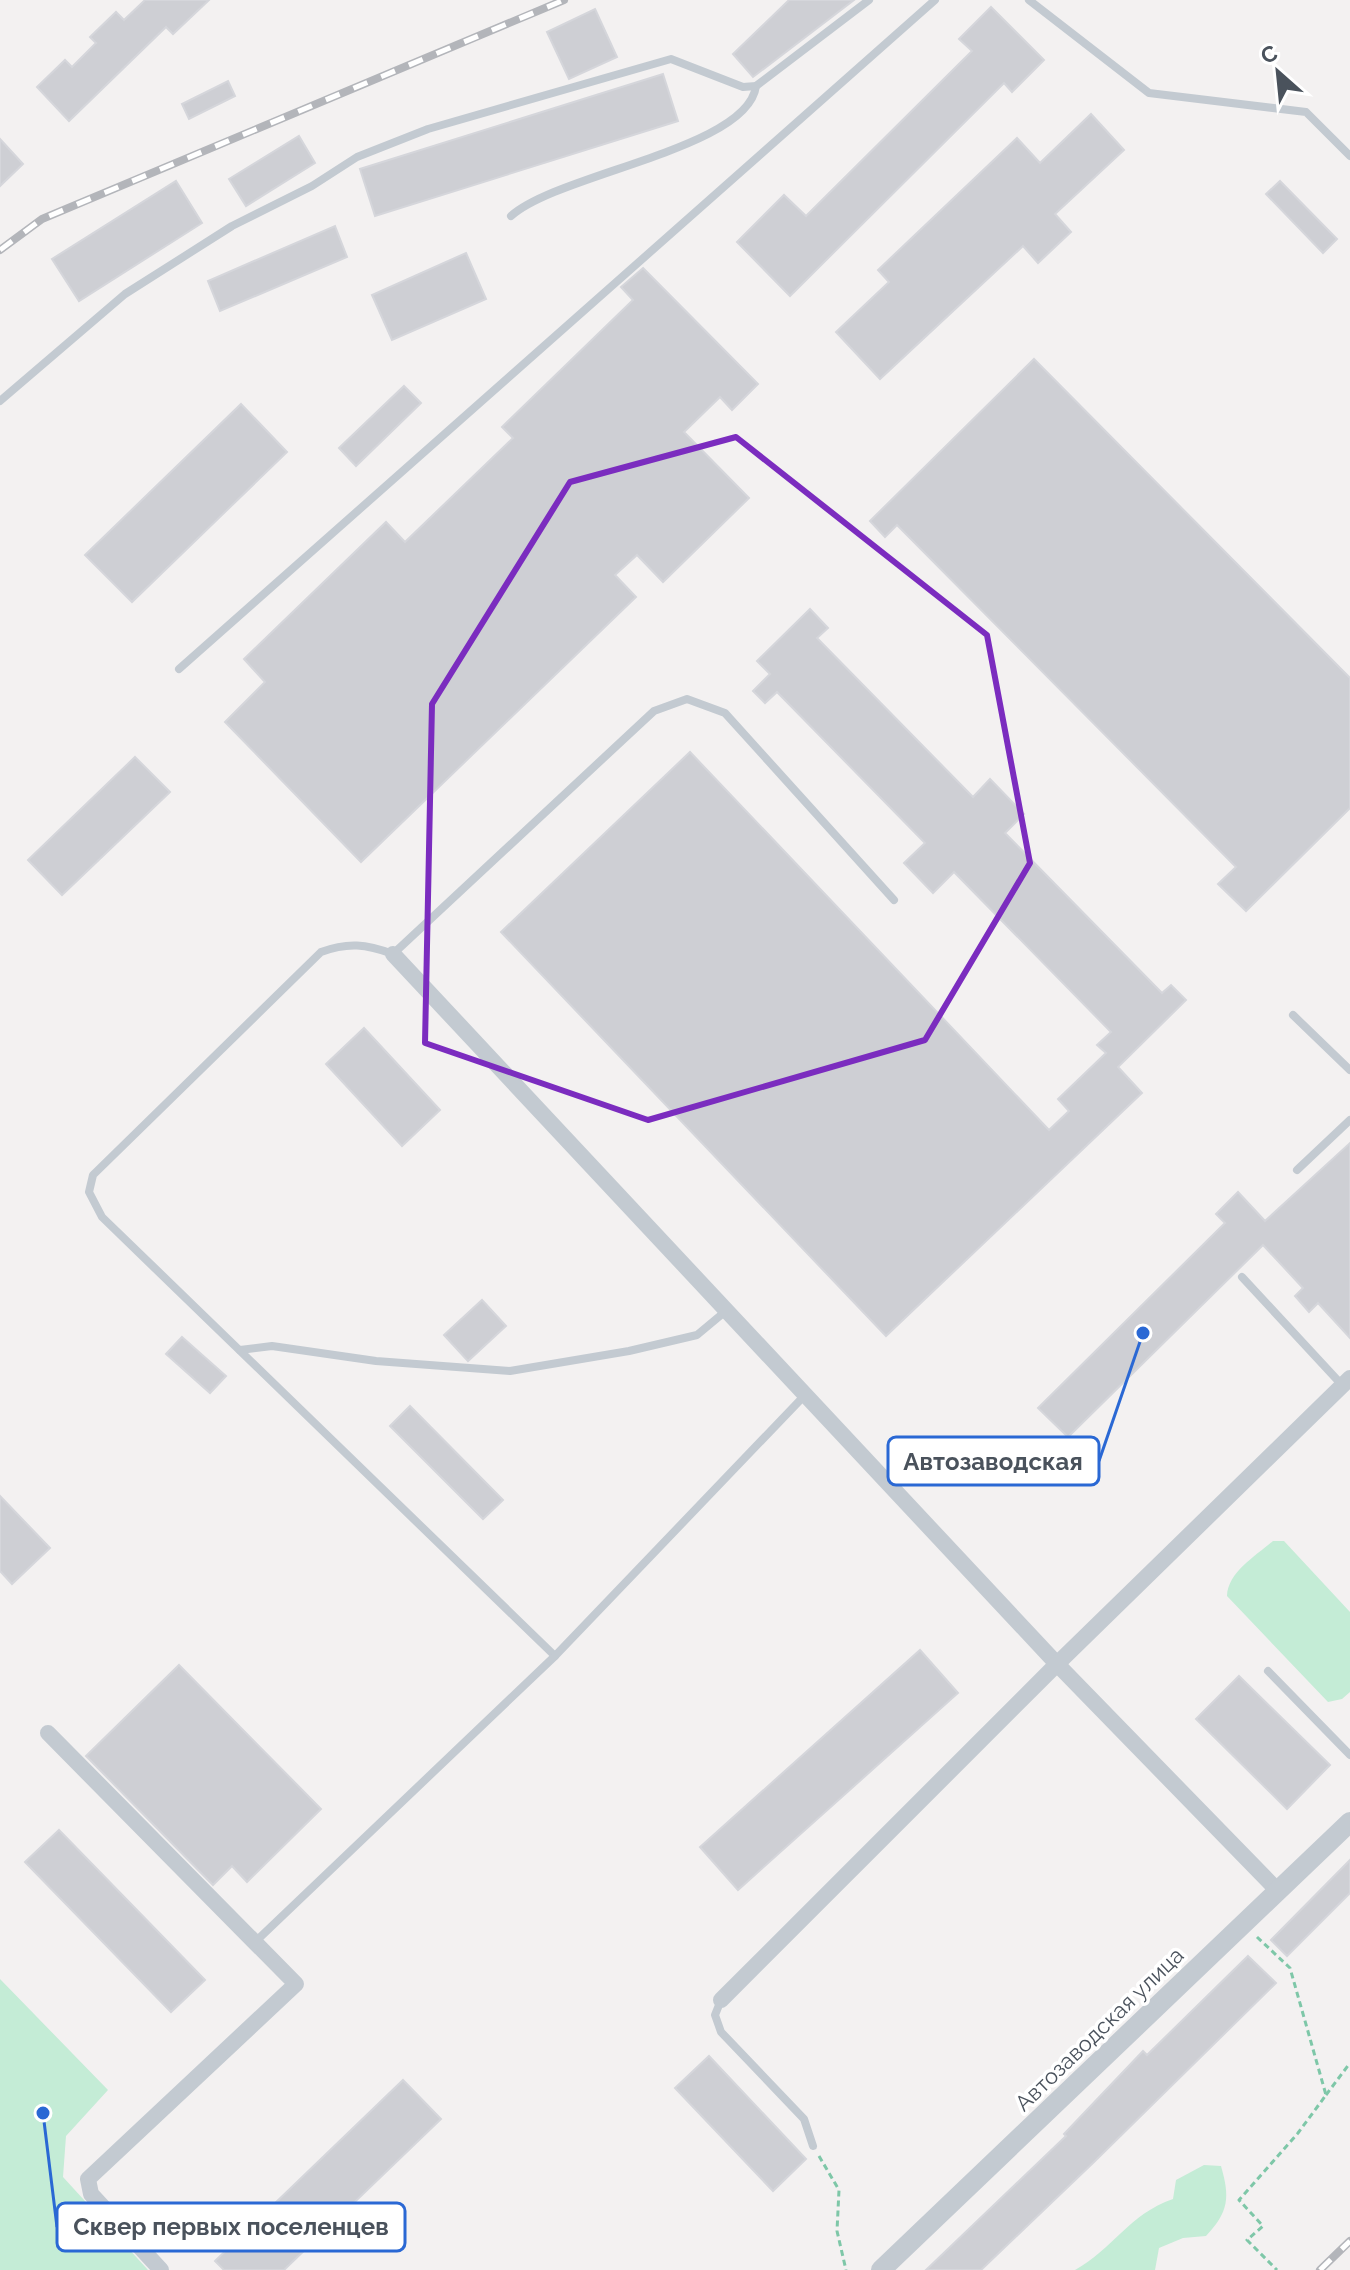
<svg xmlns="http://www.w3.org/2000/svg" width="1350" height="2270" viewBox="0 0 1350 2270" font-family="Raleway,sans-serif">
	<rect width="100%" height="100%" fill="#f3f1f1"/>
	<g fill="#c4ecd6">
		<path d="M1273,1541h11l66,71v80l-8,7 -14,3 -101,-106c1,-24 29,-40 46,-55z"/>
		<polygon points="0,1979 108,2090 66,2136 63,2177 148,2270 0,2270"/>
		<path d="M1204,2165l17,1c9,31 8,46 -15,70l-23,2 -24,10 -4,22h-80c37,-20 54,-56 98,-71l3,-19z"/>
	</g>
	<g fill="#cecfd4" stroke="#d5d6db" stroke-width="2">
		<polygon points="145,0 209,0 173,34 166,27 69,121 37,87 65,60 72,67 96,43 90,37 116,12 124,20"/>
		<polygon points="789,0 854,0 753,77 733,54"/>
		<polygon points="991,7 1044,60 1012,92 1004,83 790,296 737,242 784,195 806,216 972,51 959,39"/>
		<polygon points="595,9 617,57 569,79 547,32"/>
		<polygon points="663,74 678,121 375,216 360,169"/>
		<polygon points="228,81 235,96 189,119 182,104"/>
		<polygon points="1091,114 1124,150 1055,214 1071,232 1038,263 1023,246 880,379 836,332 889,282 878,270 1017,138 1040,163"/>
		<polygon points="299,136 315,163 246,206 229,179"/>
		<polygon points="0,139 23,164 0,186"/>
		<polygon points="176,181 202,223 79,301 52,259"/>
		<polygon points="1280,181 1337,239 1323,253 1266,194"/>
		<polygon points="335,226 347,257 220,311 208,281"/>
		<polygon points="466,253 486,299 392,340 372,295"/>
		<polygon points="643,268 758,384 732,410 720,397 684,432 749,498 663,582 637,555 615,575 636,597 361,862 225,722 265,682 244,659 386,522 405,542 513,438 502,427 633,300 621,287"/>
		<polygon points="1034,359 1350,678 1350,808 1246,911 1218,884 1236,867 897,525 885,537 870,521"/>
		<polygon points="404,386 421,403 356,466 339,448"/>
		<polygon points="241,404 287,452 132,602 85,555"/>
		<polygon points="810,609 828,628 817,638 973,797 990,779 1024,814 1005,833 1162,993 1171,985 1186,1000 1118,1067 1142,1093 886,1336 501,932 690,752 1049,1130 1069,1111 1058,1099 1106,1053 1097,1045 1111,1032 954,872 933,893 904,863 925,843 777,692 765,703 753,691 770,674 757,661"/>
		<polygon points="135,757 170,792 62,895 28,860"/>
		<polygon points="364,1028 440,1110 402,1146 326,1064"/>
		<polygon points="1350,1143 1350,1338 1318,1303 1309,1312 1295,1296 1303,1288 1263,1245 1068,1437 1038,1408 1225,1223 1216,1214 1238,1192 1265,1221"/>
		<polygon points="482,1300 506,1326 468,1361 444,1335"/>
		<polygon points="182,1337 226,1376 210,1393 166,1354"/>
		<polygon points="410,1406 503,1500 483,1519 390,1426"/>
		<polygon points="0,1496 50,1548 12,1584 0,1571"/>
		<polygon points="920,1650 958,1693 738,1890 700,1847"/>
		<polygon points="179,1665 321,1809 247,1882 232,1866 213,1885 86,1756"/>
		<polygon points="1239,1676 1330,1765 1287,1809 1196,1719"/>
		<polygon points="59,1830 205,1980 171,2012 25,1862"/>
		<polygon points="1350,1860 1350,1893 1287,1956 1271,1940"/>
		<polygon points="1248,1956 1276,1983 1094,2162 981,2270 926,2270 1066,2136 1064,2134 1143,2051 1147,2055"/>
		<polygon points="709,2056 806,2159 773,2191 675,2088"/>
		<polygon points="403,2080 441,2119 284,2270 224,2270 215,2261"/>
	</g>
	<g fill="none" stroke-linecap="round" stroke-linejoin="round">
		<g stroke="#7ec7a8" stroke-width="3" stroke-dasharray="6 4" stroke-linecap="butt">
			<polyline points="1257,1937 1290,1968 1326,2095 1298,2133 1239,2200 1263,2226 1247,2240 1277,2270"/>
			<polyline points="1326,2095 1350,2063"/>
			<polyline points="819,2156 839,2190 837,2231 846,2270"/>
		</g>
		<g stroke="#c3cad1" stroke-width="8">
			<polyline points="1029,0 1149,93 1306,112 1350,156"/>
			<path d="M511,216c48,-43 237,-67 245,-130"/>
			<polyline points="0,401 125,294 232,226 312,186 357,157 428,129 671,59 743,87 756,86 869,0"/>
			<polyline points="179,669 935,0"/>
			<polyline points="1293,1015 1350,1070"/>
			<polyline points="1297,1170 1350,1120"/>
			<polyline points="1242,1277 1342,1385"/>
			<polyline points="240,1350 272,1346 376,1361 510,1371 629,1351 697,1335 727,1310"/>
			<path d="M555,1656l-453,-439 -13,-25 4,-17 228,-223c27,-10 45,-8 72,2l261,-243 33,-12 38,14 169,187"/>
			<polyline points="1268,1671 1350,1755"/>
			<polyline points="255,1942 555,1656 806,1394"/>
			<polyline points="721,2000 715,2015 721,2032 804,2119 813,2146"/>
		</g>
		<g stroke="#c3cad1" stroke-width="16">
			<polyline points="393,954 1057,1664 1278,1891"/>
			<polyline points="48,1733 296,1984 88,2179 91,2194 161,2270"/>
			<polyline points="721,2000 1057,1664 1350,1378"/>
		</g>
		<polyline stroke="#c3cad1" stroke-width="20" points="881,2270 1350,1822"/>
		<g stroke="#b3b5ba" stroke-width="8">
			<g id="rail">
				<polyline points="0,250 42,219 564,0"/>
				<polyline points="1320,2270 1350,2241"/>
			</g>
		</g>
		<use href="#rail" stroke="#fff" stroke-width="5" stroke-dasharray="15" stroke-linecap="butt"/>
	</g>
	<path fill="none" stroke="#7b2cbf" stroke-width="6" stroke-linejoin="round" d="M736,437l251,198 43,228 -105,177 -277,80 -223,-77 7,-339 138,-222z"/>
	<g text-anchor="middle" stroke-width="7" stroke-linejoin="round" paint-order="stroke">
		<g font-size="22" fill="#4a525c" stroke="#fff">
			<text transform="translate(1099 2029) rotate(-44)" y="8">Автозаводская улица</text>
		</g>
	</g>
	<path fill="none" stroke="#2a68d4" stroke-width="3" d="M1143 1333L1099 1461M43 2113L57 2227"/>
	<g fill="#2a68d4" stroke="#fff" stroke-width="3">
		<circle cx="1143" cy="1333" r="8"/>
		<circle cx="43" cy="2113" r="8"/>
	</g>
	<g fill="#fff" stroke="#2a68d4" stroke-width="3">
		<rect x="888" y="1437" width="211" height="48" rx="8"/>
		<rect x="57" y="2203" width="348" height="48" rx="8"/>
	</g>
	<g font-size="24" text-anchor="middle" font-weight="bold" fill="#4a525c">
		<text x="993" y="1470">Автозаводская</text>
		<text x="231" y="2235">Сквер первых поселенцев</text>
	</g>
	<g transform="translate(1278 72) rotate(333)" stroke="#ffffff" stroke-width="6" paint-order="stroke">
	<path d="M0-6L14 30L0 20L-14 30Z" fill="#4a525c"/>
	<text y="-12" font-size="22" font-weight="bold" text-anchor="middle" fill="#4a525c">С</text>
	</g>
</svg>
